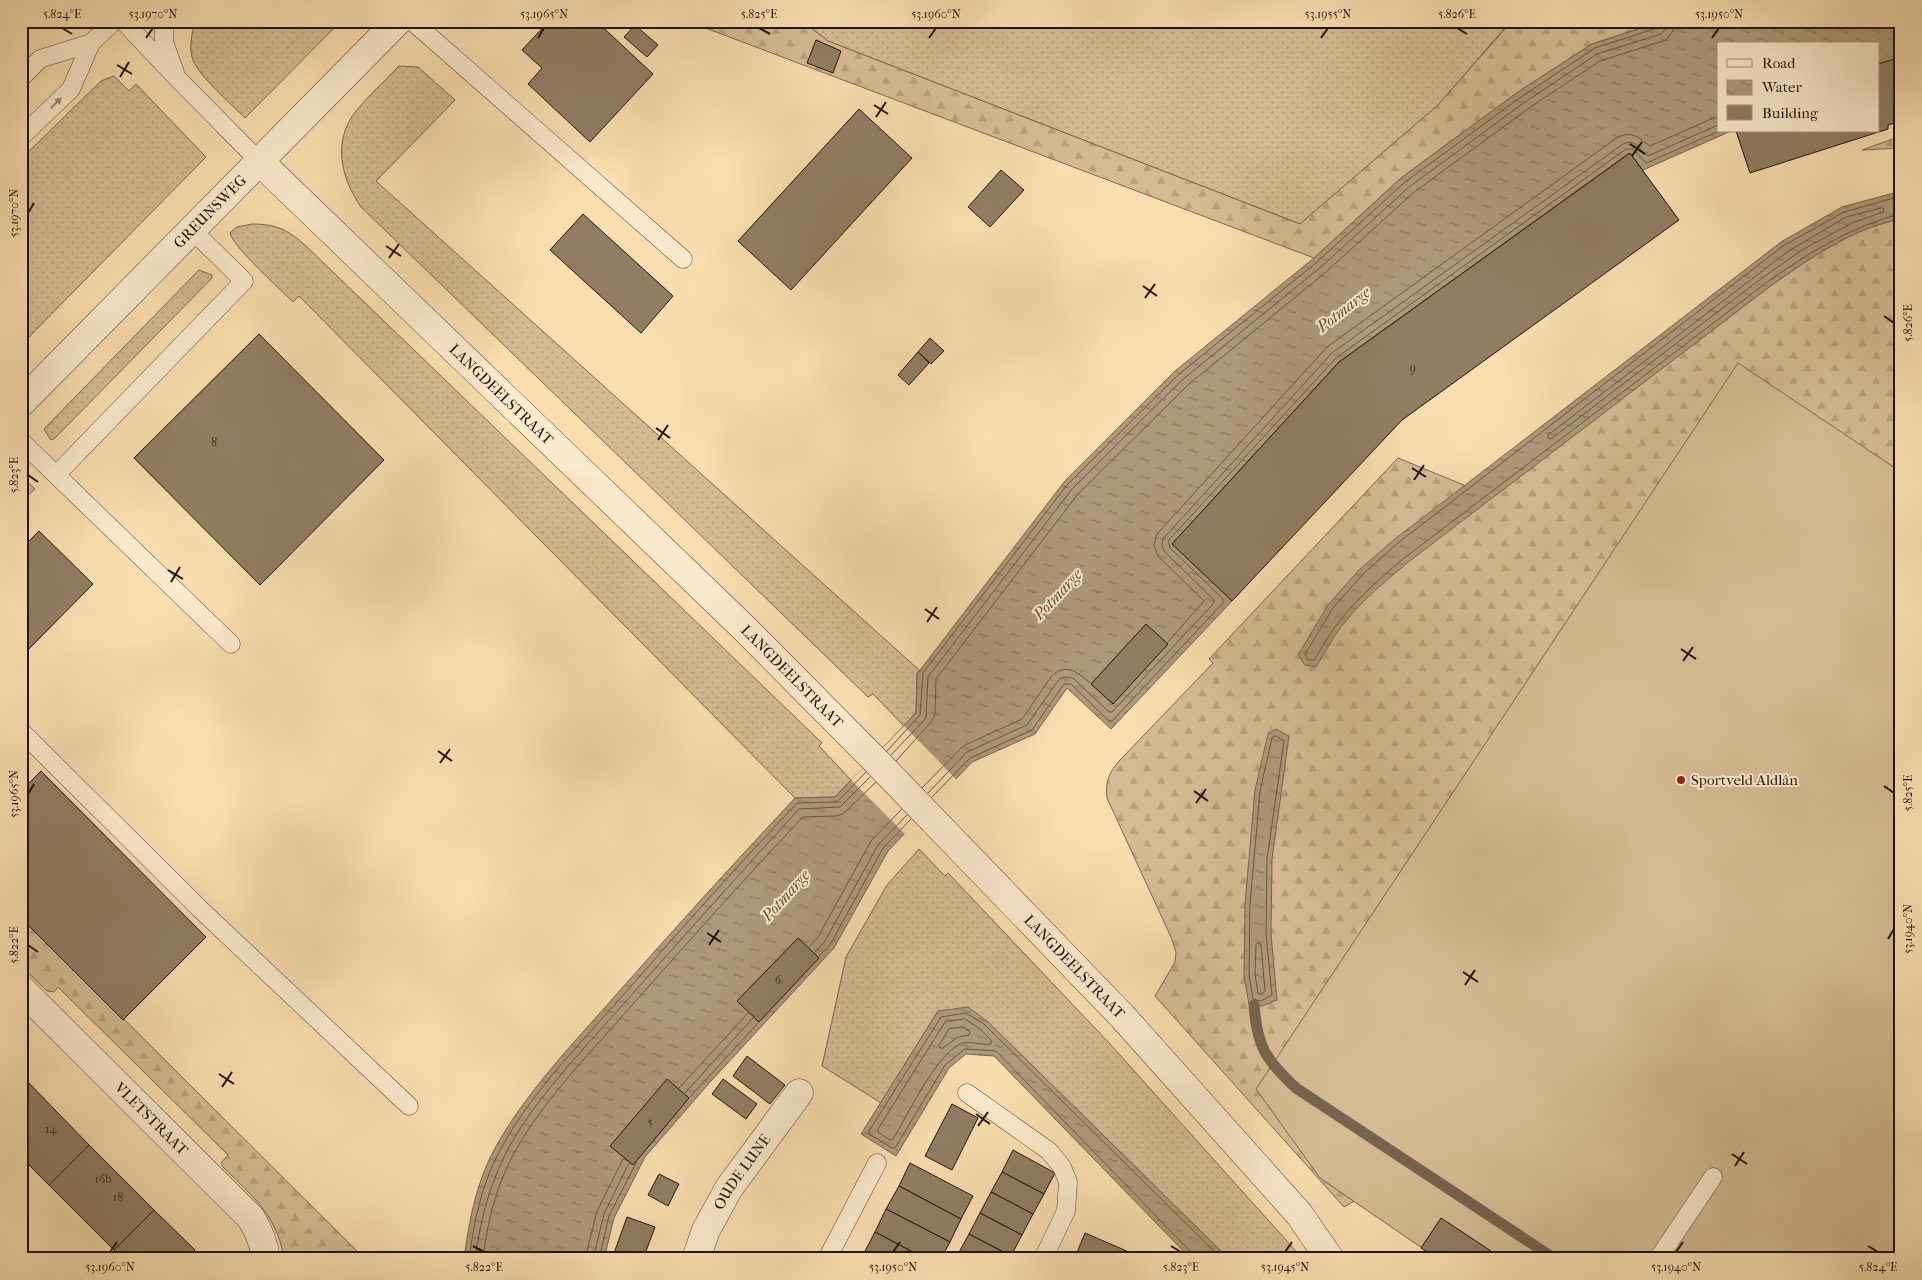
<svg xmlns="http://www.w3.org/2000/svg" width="1922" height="1280" viewBox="0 0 1922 1280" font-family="'IM FELL French Canon',serif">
	<defs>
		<pattern id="grass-dots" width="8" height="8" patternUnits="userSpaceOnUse" patternTransform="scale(1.25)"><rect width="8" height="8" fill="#d5bb94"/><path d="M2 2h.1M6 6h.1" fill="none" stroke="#b7a07e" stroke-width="1.8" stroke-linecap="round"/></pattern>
		<pattern id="forest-firs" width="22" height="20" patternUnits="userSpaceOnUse" patternTransform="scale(1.25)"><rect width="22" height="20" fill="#d5bb94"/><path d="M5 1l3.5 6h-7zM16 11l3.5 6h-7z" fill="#b7a07e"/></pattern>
		<pattern id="water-ripples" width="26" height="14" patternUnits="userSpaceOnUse" patternTransform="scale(1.25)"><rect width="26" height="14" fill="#b09979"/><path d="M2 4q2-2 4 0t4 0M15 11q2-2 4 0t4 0" fill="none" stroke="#8f7c62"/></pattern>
	</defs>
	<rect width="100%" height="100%" fill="#fadeb0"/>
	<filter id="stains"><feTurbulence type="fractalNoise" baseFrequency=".004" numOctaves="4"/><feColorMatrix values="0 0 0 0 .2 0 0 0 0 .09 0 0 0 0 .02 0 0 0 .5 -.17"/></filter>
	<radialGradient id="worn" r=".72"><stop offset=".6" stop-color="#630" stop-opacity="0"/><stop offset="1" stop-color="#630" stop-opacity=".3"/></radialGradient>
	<g fill="url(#grass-dots)" stroke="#7b6750">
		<path d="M194,21h147l-96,97c-13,-13 -46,-42 -52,-58 -5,-12 0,-27 1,-39z"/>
		<polygon points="802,21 1483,21 1504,29 1438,105 1300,224 828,41"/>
		<path d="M399,66l19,1 37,33 -79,81 543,489 -2,4 -1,38 -12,14 -31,-32 -5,3 -507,-490c-20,-29 -29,-66 -5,-96 13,-16 29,-30 43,-45z"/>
		<polygon points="114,76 129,91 136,84 206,157 21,345 21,159 101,81"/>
		<path d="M252,224c25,0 36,6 54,22l516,497 -3,3 32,34 -16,17 -40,1 -496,-502 -6,6c-13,-13 -60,-55 -63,-69l7,-6z"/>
		<polygon points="199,270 212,275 212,278 55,438 51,440 44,429"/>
		<polygon points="21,476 35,489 21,502"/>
		<polygon points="919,849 945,876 948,873 1110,1044 1303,1259 1229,1259 987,1021 938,1011 881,1103 822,1066 846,957 887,885"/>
	</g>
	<g fill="url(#forest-firs)" stroke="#7b6750">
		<polygon points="687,21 802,21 828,41 1300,224 1438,105 1512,21 1663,21 1592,44 1518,92 1401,178 1314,258"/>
		<polygon points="1901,136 1901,148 1862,150"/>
		<path d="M1901,219v267l-514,696 -43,25 -189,-211 20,-34 1,-10 -5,-15 -64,-139c-2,-16 2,-26 13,-38l93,-97 -4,-4 189,-201 95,39 276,-210c40,-28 83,-59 132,-68z"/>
		<path d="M21,917l344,342h-81c-6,-43 -33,-64 -61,-92l-2,-4 7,-8 -170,-168 -4,5 -7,-1 -26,-25z"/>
	</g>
	<polygon fill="#d5bb94" stroke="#7b6750" points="1738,363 1901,472 1901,1259 1524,1259 1519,1256 1517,1259 1438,1259 1320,1178 1256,1089"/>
	<g fill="url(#water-ripples)" stroke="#77634e">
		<path d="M1663,21h238v36l-23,7v-20h-160v87h13l-88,39 -14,-17 -290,209 -166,181 59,58 -121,128 -44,-41 -32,46 -63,28 -84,89 -54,97 -123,133 -66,76 -31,61 -10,41h-140c5,-38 12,-75 30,-109 31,-57 78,-105 121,-154 59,-67 119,-133 180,-198l40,-1 81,-84 1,-39 147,-192 111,-111 139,-113 87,-80 117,-86 74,-48z"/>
		<path d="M1901,191v28c-49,9 -92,40 -132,68l-362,276c-26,22 -52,43 -71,71 -7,11 -13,22 -20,33l-11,-2 -7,-10 30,-50 31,-35 36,-31 386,-297 61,-35z"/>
		<polygon points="1276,729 1289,736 1272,859 1271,934 1277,1000 1262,1006 1249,1004 1244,976 1245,904 1255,790 1268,734"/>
		<polygon points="968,1007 987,1021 1229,1259 1191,1259 994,1056 966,1054 949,1068 896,1156 861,1134 938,1011"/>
	</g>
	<polygon fill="#fadeb0" points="904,726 958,781 906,835 851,780"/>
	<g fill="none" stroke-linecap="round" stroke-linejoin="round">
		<g stroke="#685643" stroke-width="1">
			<path d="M1901,196l-57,16 -61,34 -385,297 -35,31 -30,34 -28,46 3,6h6c6,-9 12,-20 18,-29 20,-28 45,-50 71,-72l363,-276c34,-24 69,-47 109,-61 8,-3 17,-7 26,-7"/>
			<polygon points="1882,208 1884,209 1883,212 1852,223 1802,250 1762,278 1551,439 1548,438 1548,435 1787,252 1846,217"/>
			<path d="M1168,642l36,-41 -46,-45 -4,-11 3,-11 170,-187 291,-210c16,-7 21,2 32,9l68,-30"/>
			<polygon points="1276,736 1284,741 1267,859 1266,934 1272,995 1261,1001 1253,999 1249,975 1250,904 1260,791 1272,738"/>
			<polyline points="887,751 920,715 923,673 1067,485 1178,375 1317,262 1405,182 1521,97 1595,48 1657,28 1661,26 1661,21"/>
			<polyline points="891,755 926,718 928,677 1072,489 1182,380 1322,266 1409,187 1525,102 1597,54 1661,34 1666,29 1668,21"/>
			<polyline points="896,761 932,721 935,714 936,679 1078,494 1188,385 1326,272 1413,193 1529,108 1600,61 1666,40 1673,31 1675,21"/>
			<path d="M922,788l41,-42 59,-27 29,-42c14,-15 27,-5 39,6"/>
			<path d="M928,793l39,-41 60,-27 30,-43c5,-6 11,-6 17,-3l35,33h3l102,-109v-3l-50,-49 -2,-5 1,-7 169,-186 291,-209c13,-6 16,6 25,12l70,-31"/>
			<polyline points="932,797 970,758 1032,730 1064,684 1071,684 1109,721 1112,721 1223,603 1223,599 1170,548 1168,541 1336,358 1626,149 1633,149 1646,163 1719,131"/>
			<polygon points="1258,943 1261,945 1265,991 1261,994 1258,993 1255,975 1256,945"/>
			<polyline points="809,947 818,937 871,841 902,809"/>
			<polyline points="815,952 825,941 878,845 907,815"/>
			<polyline points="819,956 830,945 883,848 911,819"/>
			<path d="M965,1019l15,10 11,11v4c-9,2 -22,-4 -31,0 -26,14 -51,69 -67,95l-3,1 -12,-8v-3l67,-107z"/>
			<polygon points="963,1027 970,1032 969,1035 958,1037 943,1048 940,1048 939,1045 949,1029"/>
			<polyline points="679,1088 748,1013"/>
			<polyline points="685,1093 753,1018"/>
			<polyline points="690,1097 758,1023"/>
			<path d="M469,1259c5,-37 12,-72 29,-105 29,-56 77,-105 119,-152 59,-67 118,-134 180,-199l40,-1 29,-30"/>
			<path d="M475,1259c5,-36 13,-69 29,-102 26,-53 76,-104 115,-148 60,-67 119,-134 180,-200l41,-2 30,-30"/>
			<path d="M483,1259c4,-35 12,-67 27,-98 27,-54 75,-102 114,-147 59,-66 118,-133 179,-197l33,-1 7,-2 33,-32"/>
			<polyline points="585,1259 597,1211 623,1159"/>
			<polyline points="593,1259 604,1214 629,1163"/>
			<polyline points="599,1259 609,1216 636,1163"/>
			<polyline points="1194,1259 1192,1253 996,1051 965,1049 945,1065 895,1148 892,1148 869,1134 869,1131 941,1017 966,1013 984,1024 1222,1259"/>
		</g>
		<path stroke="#77634e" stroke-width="11" d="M1254,1005c3,42 12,55 42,83l259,171"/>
	</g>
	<g fill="#927d62" stroke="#21130d">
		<polygon points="549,21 596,21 653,74 590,142 528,84 542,68 522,50"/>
		<polygon points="635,25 658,45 647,57 624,37"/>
		<polygon points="816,40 841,51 833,73 807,63"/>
		<polygon points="1901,57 1901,121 1888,125 1888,129 1750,173 1736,131 1878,131 1878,64"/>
		<polygon points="859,109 912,158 791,290 738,241"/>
		<polygon points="1630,153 1679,220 1402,420 1232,601 1172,544 1339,362"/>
		<polygon points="1001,170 1024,190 990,227 968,207"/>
		<polygon points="583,214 673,296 641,333 550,250"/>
		<polygon points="259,334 384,460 260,585 134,458"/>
		<polygon points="930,338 944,351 931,364 918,352"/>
		<polygon points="918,352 929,363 909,385 898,375"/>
		<polygon points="39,531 93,584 22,656 21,549"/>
		<polygon points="1146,624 1168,644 1113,704 1091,684"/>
		<polygon points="41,771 206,937 123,1020 21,918 21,779 27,785"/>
		<polygon points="798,938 819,958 759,1022 737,1001"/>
		<polygon points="747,1056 785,1085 770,1104 733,1076"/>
		<polygon points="25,1079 89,1145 49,1185 21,1157 21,1083"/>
		<polygon points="667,1079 689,1098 633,1165 610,1146"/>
		<polygon points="723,1079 757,1104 746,1119 712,1094"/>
		<polygon points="952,1104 978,1118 952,1170 925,1156"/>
		<polygon points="89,1145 154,1210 114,1250 49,1185"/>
		<polygon points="1013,1150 1055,1173 1044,1194 1002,1172"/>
		<polygon points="910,1163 973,1196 961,1219 899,1186"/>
		<polygon points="1002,1172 1044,1194 1033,1214 991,1192"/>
		<polygon points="659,1174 679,1184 668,1206 648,1195"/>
		<polygon points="899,1186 961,1219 950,1242 886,1209"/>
		<polygon points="991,1192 1033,1214 1022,1235 980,1213"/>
		<polygon points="886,1209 950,1242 941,1259 926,1259 875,1232"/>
		<polygon points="154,1210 195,1250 186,1259 123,1259 114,1250"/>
		<polygon points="980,1213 1022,1235 1011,1256 969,1234"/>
		<polygon points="627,1217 655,1227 643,1259 621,1259 613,1256"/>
		<polygon points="1441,1218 1491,1251 1486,1259 1438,1259 1421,1248"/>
		<polygon points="875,1232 926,1259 870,1259 863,1255"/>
		<polygon points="1085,1233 1129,1252 1126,1259 1085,1259 1076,1255"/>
		<polygon points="969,1234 1011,1256 1010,1259 967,1259 958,1254"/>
		<polygon points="1076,1255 1085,1259 1074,1259"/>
	</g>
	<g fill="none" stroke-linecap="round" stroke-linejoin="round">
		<g stroke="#574636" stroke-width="19">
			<g id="service">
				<polyline points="123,21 178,79 260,162"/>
				<polyline points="164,21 164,42 175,72"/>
				<polyline points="412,21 683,259"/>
				<polyline points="21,78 40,59 91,43"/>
				<polyline points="21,137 71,89 91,43 114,21"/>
				<polyline points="21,441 231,644"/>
				<polyline points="56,475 244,281 192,230"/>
				<polyline points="21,731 200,909 409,1106"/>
				<polyline points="967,1093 1049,1151 1062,1167 1068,1182 1066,1211 1043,1259"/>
				<polyline points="827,1259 877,1163"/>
				<polyline points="1658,1259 1713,1177"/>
			</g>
		</g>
		<g stroke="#574636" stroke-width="29">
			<g id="minor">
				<path id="s1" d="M21,403l377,-382"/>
				<path id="s2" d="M21,989l230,229c8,14 13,25 15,41"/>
				<path id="s3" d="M696,1259l10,-29 23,-42 70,-95"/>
			</g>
		</g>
		<g stroke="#574636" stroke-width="29">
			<g id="tertiary">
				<path id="s4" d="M260,162l484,466 129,130 249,258 177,198 31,45"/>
			</g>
		</g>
		<use href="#service" stroke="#fceacc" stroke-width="18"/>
		<use href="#minor" stroke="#fceacc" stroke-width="28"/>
		<use href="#tertiary" stroke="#fceacc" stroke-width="28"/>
	</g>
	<defs><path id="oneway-solid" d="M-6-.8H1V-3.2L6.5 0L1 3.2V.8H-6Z" transform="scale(1.25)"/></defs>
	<use fill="#998976" href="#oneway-solid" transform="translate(56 103) rotate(-44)"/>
	<path fill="none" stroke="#21130d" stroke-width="2" d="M62,28l10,6M759,28l11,6M1457,28l10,6M146,38l7,-10M538,38l6,-10M929,38l7,-10M1321,38l7,-10M1712,38l7,-10M117,65l15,9M120,77l9,-15M874,105l14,9M876,117l10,-15M1630,144l15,10M1632,156l10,-14M28,213l6,-10M386,246l15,10M389,258l10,-14M1143,286l14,10M1145,298l10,-14M1884,316l10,7M656,428l14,10M658,440l10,-15M1412,468l14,9M28,475l10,7M1414,480l10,-15M168,570l15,9M171,582l9,-15M925,609l14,10M927,622l10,-15M1681,649l15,10M1683,661l10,-14M438,751l14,10M440,763l10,-14M1884,786l10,7M1194,791l14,10M28,794l6,-10M1196,803l10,-14M707,933l14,9M1888,939l6,-10M28,945l10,7M709,945l10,-15M1463,972l15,10M1465,985l10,-15M219,1074l15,10M222,1087l10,-15M976,1114l14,10M978,1126l10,-14M1732,1154l15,10M1735,1166l9,-14M473,1246l11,6M1171,1246l10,6M1868,1246l10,6M110,1252l7,-10M893,1252l7,-10M1285,1252l7,-10M1676,1252l7,-10"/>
	<circle fill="#8f2418" stroke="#fceacc" stroke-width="2" cx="1681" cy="780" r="5"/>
	<g text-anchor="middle" stroke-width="4" stroke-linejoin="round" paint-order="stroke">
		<g font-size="12" fill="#3d2e22">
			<text x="1413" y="372">9</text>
			<text x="214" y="446">8</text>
			<text x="778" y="984">6</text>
			<text x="650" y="1126">5</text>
			<text x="51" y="1133">14</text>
			<text x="103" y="1183">16b</text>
			<text x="118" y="1201">18</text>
		</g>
		<g font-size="15" fill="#21130d" stroke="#fceacc">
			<text dy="5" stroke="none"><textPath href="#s1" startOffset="269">GREUNSWEG</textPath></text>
			<text dy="5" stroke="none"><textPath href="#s4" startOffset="335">LANGDEELSTRAAT</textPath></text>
			<text dy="5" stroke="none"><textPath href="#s4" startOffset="740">LANGDEELSTRAAT</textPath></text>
			<text dy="5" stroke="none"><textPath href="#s4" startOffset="1145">LANGDEELSTRAAT</textPath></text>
			<text dy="5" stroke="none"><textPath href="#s2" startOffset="184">VLETSTRAAT</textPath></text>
			<text dy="5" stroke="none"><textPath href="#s3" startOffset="99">OUDE LUNE</textPath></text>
		</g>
		<g font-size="15" fill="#21130d" stroke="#fceacc" text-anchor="start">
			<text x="1691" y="785">Sportveld Aldlân</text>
		</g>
		<g font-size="16" font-style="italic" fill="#614f3e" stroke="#fceacc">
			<text transform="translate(1343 309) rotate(-38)" y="6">Potmarge</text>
			<text transform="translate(1057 594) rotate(-47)" y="6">Potmarge</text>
			<text transform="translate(785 895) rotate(-48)" y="6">Potmarge</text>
		</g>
	</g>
	<rect width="1922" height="1280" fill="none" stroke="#fadeb0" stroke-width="55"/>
	<rect x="1717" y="42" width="162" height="90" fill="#fceacc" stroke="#a49480"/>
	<rect x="1727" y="59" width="25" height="8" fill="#fceacc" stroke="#a49480"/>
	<text x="1762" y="68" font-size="15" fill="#21130d">Road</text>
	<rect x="1727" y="80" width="25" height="15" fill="url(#water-ripples)" stroke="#a49480"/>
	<text x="1762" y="92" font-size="15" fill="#21130d">Water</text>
	<rect x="1727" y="105" width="25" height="15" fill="#927d62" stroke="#a49480"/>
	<text x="1762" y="118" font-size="15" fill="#21130d">Building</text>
	<rect x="28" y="28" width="1866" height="1224" fill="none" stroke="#21130d" stroke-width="2"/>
	<g font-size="12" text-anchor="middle" fill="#21130d">
		<text x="62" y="18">5.824°E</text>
		<text x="153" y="18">53.1970°N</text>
		<text x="544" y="18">53.1965°N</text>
		<text x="759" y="18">5.825°E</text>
		<text x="936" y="18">53.1960°N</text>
		<text x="1328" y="18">53.1955°N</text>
		<text x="1457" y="18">5.826°E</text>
		<text x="1719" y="18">53.1950°N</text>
		<text transform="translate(14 213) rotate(-90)" y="4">53.1970°N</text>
		<text transform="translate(1908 323) rotate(-90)" y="4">5.826°E</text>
		<text transform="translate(14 475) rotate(-90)" y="4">5.823°E</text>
		<text transform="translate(1908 793) rotate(-90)" y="4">5.825°E</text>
		<text transform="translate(14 794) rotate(-90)" y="4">53.1965°N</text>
		<text transform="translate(1908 929) rotate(-90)" y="4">53.1940°N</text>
		<text transform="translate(14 945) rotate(-90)" y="4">5.822°E</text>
		<text x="110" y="1271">53.1960°N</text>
		<text x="484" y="1271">5.822°E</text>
		<text x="893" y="1271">53.1950°N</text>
		<text x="1181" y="1271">5.823°E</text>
		<text x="1285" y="1271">53.1945°N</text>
		<text x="1676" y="1271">53.1940°N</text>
		<text x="1878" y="1271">5.824°E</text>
	</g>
	<rect width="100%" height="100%" filter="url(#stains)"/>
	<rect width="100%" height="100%" fill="url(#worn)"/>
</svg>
